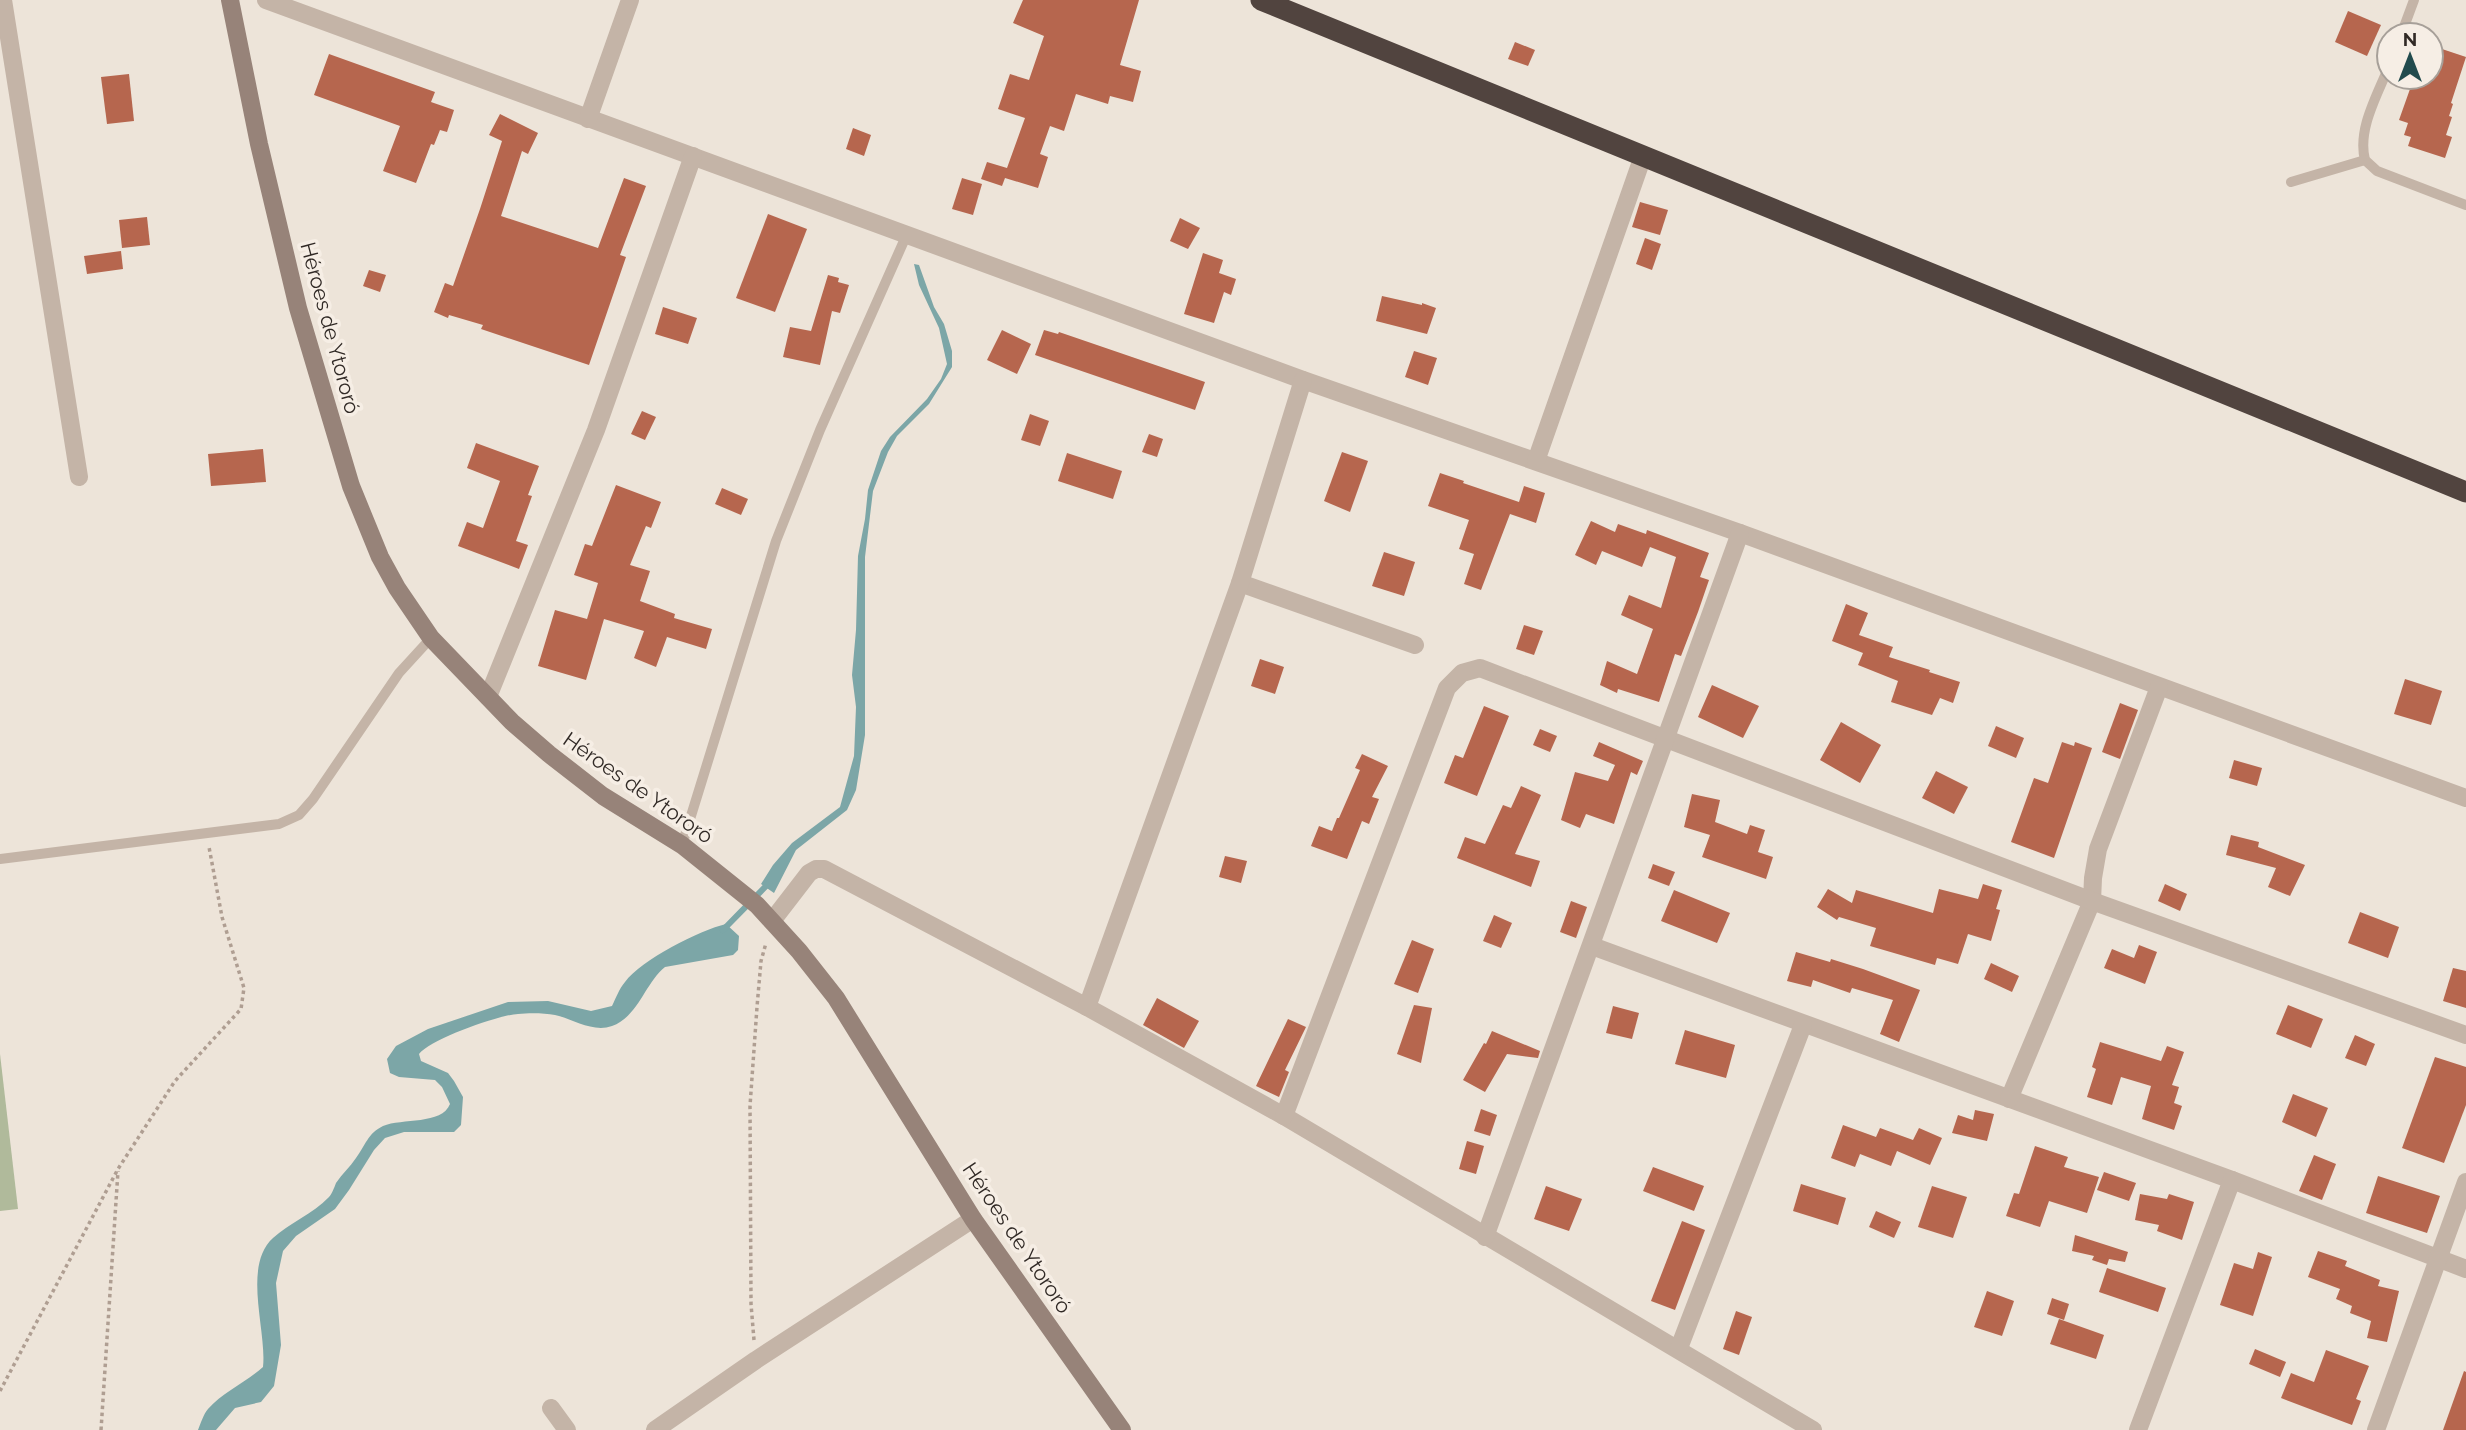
<svg xmlns="http://www.w3.org/2000/svg" width="2466" height="1430" viewBox="0 0 2466 1430" font-family="Raleway,sans-serif">
	<rect width="100%" height="100%" fill="#ede4d9"/>
	<polygon fill="#b0ba9b" points="0,1054 18,1209 0,1211"/>
	<g fill="#7ca6a7">
		<polygon points="914,264 919,265 934,307 944,324 952,351 952,367 929,404 897,436 888,452 873,491 865,557 865,735 856,790 847,810 796,850 774,893 761,884 773,865 792,843 840,807 854,756 856,707 852,675 856,630 858,556 865,519 868,490 881,451 890,437 927,399 941,379 947,364 939,328 919,285"/>
		<path d="M726,924l13,12 -1,14 -5,5 -68,12c-20,16 -27,50 -53,59 -19,7 -39,-7 -57,-11 -11,-2 -26,-2 -37,-1 -20,1 -87,25 -99,40l2,7 27,12 6,8 9,16 -2,28 -7,7h-50l-19,6 -11,12 -25,40 -14,19 -39,27 -13,15 -7,32 5,62 -7,41 -13,16 -26,6 -19,22h-18c3,-7 5,-15 10,-21 15,-17 38,-27 55,-42 4,-36 -21,-101 10,-129 16,-15 40,-24 56,-41 3,-3 5,-9 7,-14 6,-9 14,-16 20,-25 9,-12 12,-25 27,-32 19,-8 59,-1 67,-22l-8,-17 -7,-7 -36,-3 -9,-4 -3,-14 9,-13 32,-17 80,-27 40,-1 43,10 21,-5c4,-8 7,-17 13,-24 16,-22 75,-52 101,-58z"/>
	</g>
	<g fill="none" stroke-linecap="round" stroke-linejoin="round">
		<polyline stroke="#7ca6a7" stroke-width="6" points="723,930 769,883"/>
	</g>
	<g fill="#b6664e">
		<polygon points="1023,0 1139,0 1120,65 1141,71 1133,102 1110,96 1108,104 1076,94 1064,131 1050,126 1040,154 1048,157 1038,188 1005,178 1002,186 981,179 987,162 1007,168 1025,118 998,109 1010,74 1029,80 1044,36 1013,23"/>
		<polygon points="2348,11 2381,25 2367,56 2335,42"/>
		<polygon points="1515,42 1535,50 1528,66 1508,59"/>
		<polygon points="2439,48 2466,57 2451,103 2453,104 2449,116 2452,117 2446,135 2452,137 2445,158 2408,146 2411,137 2404,135 2408,123 2399,120 2410,89 2390,82 2392,77 2431,77 2431,70"/>
		<polygon points="329,54 435,92 431,102 454,110 447,132 440,130 434,145 431,144 416,183 383,171 400,126 314,95"/>
		<polygon points="129,74 134,121 107,124 101,77"/>
		<polygon points="500,114 538,133 528,154 522,151 501,216 598,248 624,178 646,186 620,255 626,257 589,365 481,329 483,325 449,315 448,318 434,312 445,283 453,286 480,209 502,141 489,135"/>
		<polygon points="853,128 871,135 864,156 846,149"/>
		<polygon points="962,178 982,184 973,215 952,209"/>
		<polygon points="1640,202 1668,210 1660,235 1632,227"/>
		<polygon points="768,214 807,229 775,312 736,298"/>
		<polygon points="147,217 150,245 122,248 119,220"/>
		<polygon points="1180,218 1200,228 1188,249 1170,241"/>
		<polygon points="1645,238 1661,244 1652,270 1636,264"/>
		<polygon points="121,251 123,269 87,274 84,256"/>
		<polygon points="1203,253 1223,260 1219,273 1236,279 1231,295 1224,292 1214,323 1184,314"/>
		<polygon points="369,270 386,275 380,292 363,286"/>
		<polygon points="828,275 839,278 838,282 849,285 840,313 832,311 820,365 783,357 790,327 811,331"/>
		<polygon points="1382,296 1422,305 1422,303 1436,308 1427,334 1376,321"/>
		<polygon points="663,307 697,318 688,344 655,334"/>
		<polygon points="1002,330 1031,344 1017,374 987,360"/>
		<polygon points="1044,330 1058,334 1059,332 1205,382 1195,410 1035,355"/>
		<polygon points="1414,351 1437,358 1428,385 1405,377"/>
		<polygon points="642,411 656,417 645,440 631,434"/>
		<polygon points="1030,414 1049,421 1040,446 1021,440"/>
		<polygon points="1149,434 1163,439 1157,457 1142,452"/>
		<polygon points="476,443 539,466 528,495 532,496 516,541 528,545 519,569 458,546 467,522 483,528 500,481 467,468"/>
		<polygon points="263,449 266,482 211,486 208,454"/>
		<polygon points="1342,452 1368,461 1350,512 1324,501"/>
		<polygon points="1067,453 1122,471 1113,499 1058,481"/>
		<polygon points="1440,473 1464,481 1463,483 1519,502 1524,486 1545,493 1536,523 1510,514 1481,590 1464,584 1474,554 1459,549 1469,520 1428,506"/>
		<polygon points="616,485 661,502 651,528 646,526 630,565 650,571 640,601 675,614 674,618 712,629 706,649 667,637 656,667 634,658 644,631 604,619 586,680 538,666 555,610 587,619 598,583 574,575 585,544 592,546"/>
		<polygon points="722,488 748,499 741,515 715,504"/>
		<polygon points="1591,521 1615,532 1618,524 1646,534 1647,530 1709,553 1700,577 1709,580 1698,612 1681,656 1675,654 1659,702 1618,689 1617,693 1600,685 1607,661 1637,674 1653,629 1621,615 1629,595 1661,608 1676,557 1650,547 1642,567 1602,551 1596,565 1575,555"/>
		<polygon points="1384,552 1415,562 1404,596 1372,586"/>
		<polygon points="1846,604 1868,613 1859,635 1893,647 1889,657 1930,670 1929,672 1960,682 1953,703 1940,698 1932,715 1891,702 1898,681 1858,665 1863,653 1832,641"/>
		<polygon points="1524,625 1543,631 1534,655 1516,649"/>
		<polygon points="1260,659 1284,667 1275,694 1251,686"/>
		<polygon points="2405,679 2442,691 2431,725 2394,714"/>
		<polygon points="1712,685 1759,706 1743,738 1698,717"/>
		<polygon points="2120,703 2138,710 2120,759 2102,752"/>
		<polygon points="1484,706 1509,716 1477,796 1444,783 1455,755 1463,758"/>
		<polygon points="1841,722 1881,745 1860,783 1820,760"/>
		<polygon points="1996,726 2024,738 2016,758 1988,746"/>
		<polygon points="1540,729 1557,736 1550,752 1533,745"/>
		<polygon points="1599,742 1643,761 1637,775 1631,772 1614,824 1586,814 1580,828 1561,820 1575,772 1608,781 1615,765 1593,756"/>
		<polygon points="2062,742 2074,746 2075,742 2092,748 2054,858 2011,842 2034,778 2048,783"/>
		<polygon points="1362,754 1388,766 1372,797 1379,799 1369,824 1362,821 1347,859 1311,846 1319,826 1332,831 1337,818 1339,818 1360,770 1355,768"/>
		<polygon points="2234,760 2262,768 2257,786 2229,778"/>
		<polygon points="1936,771 1968,787 1954,814 1922,798"/>
		<polygon points="1521,786 1541,795 1515,854 1540,861 1531,887 1457,858 1465,837 1485,844 1503,805 1511,808"/>
		<polygon points="1692,794 1720,800 1715,822 1747,834 1750,825 1765,830 1758,852 1773,857 1766,879 1702,857 1710,835 1684,827"/>
		<polygon points="2231,835 2259,842 2258,847 2305,865 2290,896 2268,887 2276,868 2226,855"/>
		<polygon points="1225,856 1247,861 1241,883 1219,877"/>
		<polygon points="1653,864 1675,872 1669,886 1648,878"/>
		<polygon points="1983,884 2002,890 1996,909 2000,910 1991,941 1968,934 1958,964 1937,958 1935,965 1870,946 1876,928 1839,917 1837,920 1817,907 1828,889 1852,903 1856,890 1933,913 1939,889 1978,899"/>
		<polygon points="2165,884 2187,894 2180,911 2158,901"/>
		<polygon points="1674,890 1730,913 1717,943 1661,921"/>
		<polygon points="1571,901 1587,907 1576,938 1560,932"/>
		<polygon points="2360,912 2399,927 2388,958 2348,943"/>
		<polygon points="1494,915 1512,923 1501,948 1483,941"/>
		<polygon points="1412,940 1434,949 1418,993 1394,984"/>
		<polygon points="2139,945 2157,952 2145,984 2104,968 2112,949 2134,958"/>
		<polygon points="1796,952 1830,962 1831,959 1863,969 1920,990 1899,1042 1880,1034 1893,1000 1852,988 1850,993 1813,980 1811,987 1787,981"/>
		<polygon points="1991,963 2019,976 2012,992 1984,979"/>
		<polygon points="2453,968 2466,971 2466,1008 2443,1001"/>
		<polygon points="1157,998 1199,1021 1184,1048 1143,1025"/>
		<polygon points="1414,1005 1432,1008 1421,1063 1397,1054"/>
		<polygon points="2288,1005 2323,1019 2311,1048 2276,1034"/>
		<polygon points="1613,1006 1639,1013 1632,1039 1606,1033"/>
		<polygon points="1288,1019 1306,1027 1285,1070 1289,1072 1279,1097 1256,1086"/>
		<polygon points="1685,1030 1735,1045 1726,1078 1675,1064"/>
		<polygon points="1492,1031 1540,1051 1538,1058 1507,1054 1485,1092 1463,1080 1484,1043 1486,1044"/>
		<polygon points="2355,1035 2375,1044 2366,1066 2345,1058"/>
		<polygon points="2100,1042 2161,1061 2167,1046 2184,1052 2172,1085 2179,1087 2174,1103 2182,1106 2174,1130 2142,1119 2151,1086 2121,1077 2112,1105 2087,1097 2096,1069 2092,1067"/>
		<polygon points="2435,1057 2466,1067 2466,1105 2444,1163 2402,1148"/>
		<polygon points="2293,1094 2328,1108 2316,1137 2282,1122"/>
		<polygon points="1481,1109 1497,1115 1490,1136 1474,1131"/>
		<polygon points="1975,1110 1994,1114 1987,1141 1952,1133 1958,1115 1973,1120"/>
		<polygon points="1843,1125 1876,1137 1880,1128 1913,1140 1919,1128 1942,1138 1930,1165 1897,1151 1891,1166 1860,1154 1855,1167 1831,1158"/>
		<polygon points="1467,1141 1484,1146 1476,1174 1459,1169"/>
		<polygon points="2035,1146 2068,1157 2064,1167 2099,1177 2087,1213 2049,1201 2040,1227 2006,1216 2014,1193 2019,1194"/>
		<polygon points="2314,1155 2336,1164 2322,1200 2299,1191"/>
		<polygon points="1653,1167 1704,1186 1694,1211 1643,1191"/>
		<polygon points="2104,1172 2136,1183 2129,1201 2097,1190"/>
		<polygon points="2378,1176 2440,1196 2427,1233 2366,1213"/>
		<polygon points="1801,1184 1846,1198 1838,1225 1793,1211"/>
		<polygon points="1546,1186 1582,1199 1569,1231 1534,1219"/>
		<polygon points="1932,1186 1967,1197 1953,1238 1918,1227"/>
		<polygon points="2140,1194 2167,1199 2169,1194 2194,1202 2182,1240 2157,1231 2159,1225 2135,1220"/>
		<polygon points="1876,1211 1901,1222 1894,1238 1869,1227"/>
		<polygon points="1682,1221 1705,1230 1675,1310 1651,1301"/>
		<polygon points="2075,1235 2128,1252 2125,1262 2109,1259 2107,1265 2092,1260 2094,1256 2072,1251"/>
		<polygon points="2318,1251 2347,1261 2345,1266 2380,1280 2378,1286 2399,1291 2387,1342 2367,1338 2371,1321 2350,1313 2352,1306 2336,1299 2340,1289 2308,1277"/>
		<polygon points="2258,1252 2272,1257 2253,1316 2220,1305 2234,1263 2253,1269"/>
		<polygon points="2107,1268 2166,1288 2158,1312 2099,1292"/>
		<polygon points="1987,1291 2014,1301 2002,1336 1974,1327"/>
		<polygon points="2052,1298 2069,1304 2064,1320 2047,1314"/>
		<polygon points="1736,1311 1752,1317 1739,1355 1723,1349"/>
		<polygon points="2059,1319 2104,1335 2096,1359 2050,1344"/>
		<polygon points="2255,1349 2286,1362 2280,1377 2249,1364"/>
		<polygon points="2326,1350 2369,1366 2356,1399 2361,1401 2352,1425 2281,1398 2291,1373 2314,1382"/>
		<polygon points="2464,1371 2466,1372 2466,1430 2443,1430"/>
	</g>
	<g fill="none" stroke-linecap="round" stroke-linejoin="round">
		<g stroke="#af9e92" stroke-width="3.5" stroke-dasharray="3.5 3.5" stroke-linecap="butt">
			<polyline points="754,1340 751,1304 750,1106 757,1007 761,961 766,943"/>
			<polyline points="0,1391 118,1169 175,1081 241,1009 244,988 222,917 209,847"/>
			<polyline points="101,1430 118,1171"/>
		</g>
		<g stroke="#c4b4a7" stroke-width="10">
			<polyline points="2401,35 2414,0"/>
			<path d="M2389,66c-11,28 -32,63 -24,94l12,11 89,34"/>
			<polyline points="2291,182 2365,160"/>
			<polyline points="682,845 776,541 820,430 907,234"/>
			<polyline points="0,859 279,824 299,815 313,799 399,673 431,638"/>
		</g>
		<g stroke="#c4b4a7" stroke-width="18">
			<polyline points="3,0 79,477"/>
			<polyline points="266,0 1303,380 1740,533 2466,798"/>
			<polyline points="588,119 630,0"/>
			<polyline points="1536,461 1643,156"/>
			<polyline points="1240,583 1415,645"/>
			<polyline points="488,697 596,430 693,156"/>
			<polyline points="772,921 809,873 816,869 824,869 1087,1007 1284,1116 1813,1430"/>
			<polyline points="1592,946 2232,1180 2466,1269"/>
			<polyline points="1087,1007 1240,583 1303,380"/>
			<polyline points="2009,1099 2092,901 2093,878 2098,849 2159,687"/>
			<polyline points="1284,1116 1447,688 1462,673 1480,668 2092,901 2466,1035"/>
			<polyline points="1485,1237 1740,533"/>
			<polyline points="1679,1348 1803,1025"/>
			<polyline points="551,1408 567,1430"/>
			<polyline points="655,1430 756,1360 973,1219"/>
			<polyline points="2138,1430 2232,1180"/>
			<polyline points="2376,1430 2466,1182"/>
		</g>
		<polyline stroke="#978379" stroke-width="18" points="230,0 259,144 298,308 351,486 380,557 397,588 431,638 512,722 549,754 603,796 682,845 757,905 799,951 836,998 973,1219 1122,1430"/>
		<polyline stroke="#51443f" stroke-width="21" points="1261,0 2466,492"/>
	</g>
	<g text-anchor="middle" stroke-width="7" stroke-linejoin="round" paint-order="stroke">
		<g font-size="21" fill="#312a26" stroke="#f6eee5">
			<text transform="translate(330 328) rotate(75)" y="7">Héroes de Ytororó</text>
			<text transform="translate(638 788) rotate(35)" y="7">Héroes de Ytororó</text>
			<text transform="translate(1017 1238) rotate(56)" y="7">Héroes de Ytororó</text>
		</g>
	</g>
	<g transform="translate(2410 56)"><circle r="33" fill="#f6eee5" stroke="#a7a099" stroke-width="2"/>
	<path d="M0-5L12 26L0 18L-12 26Z" fill="#214b4d"/>
	<text y="-10" font-size="19" font-weight="bold" text-anchor="middle" fill="#312a26">N</text>
	</g>
</svg>
